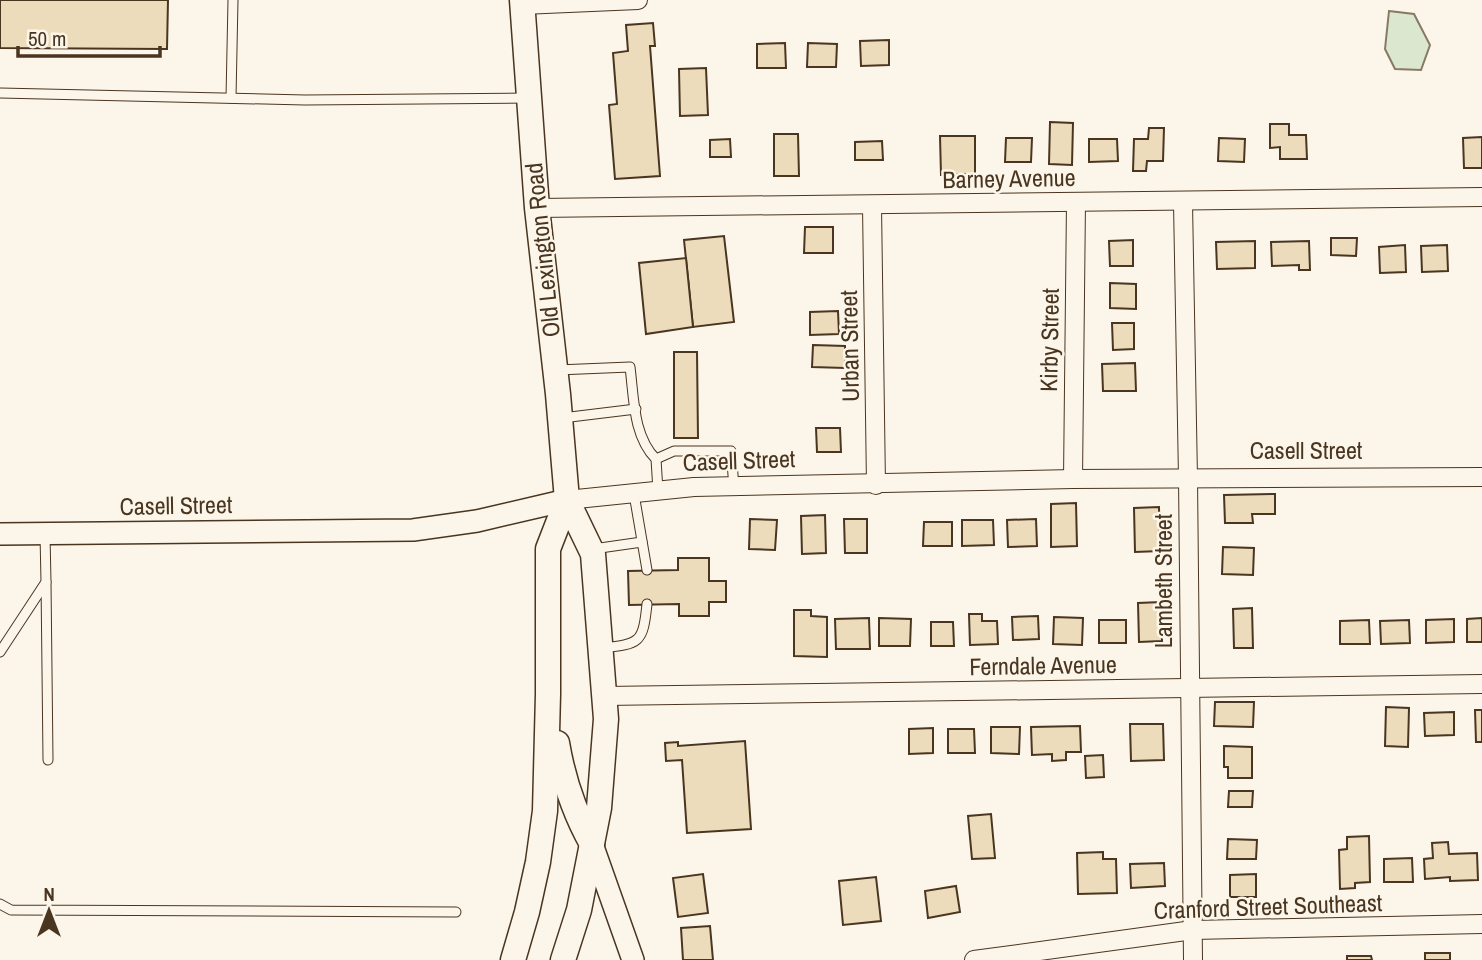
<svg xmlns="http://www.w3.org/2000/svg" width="1482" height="960" viewBox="0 0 1482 960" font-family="'Archivo Narrow',sans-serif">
	<rect width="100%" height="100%" fill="#fbf6e9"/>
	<polygon fill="#dce7d0" stroke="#887966" stroke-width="2" points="1389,11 1414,14 1430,45 1421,70 1395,69 1385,49"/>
	<g fill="#ecdcbc" stroke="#4a3520" stroke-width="2">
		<polygon points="0,0 168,0 167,49 0,48"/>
		<polygon points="653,23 655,46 650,46 660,176 615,179 609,105 617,104 613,53 628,51 626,25"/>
		<polygon points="889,40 889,65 861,66 860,41"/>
		<polygon points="785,43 786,68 757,68 757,44"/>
		<polygon points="808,43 837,44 836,67 807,67"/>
		<polygon points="706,68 708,115 680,116 679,69"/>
		<polygon points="1050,122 1073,123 1072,165 1049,164"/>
		<polygon points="1270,124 1289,124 1289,135 1306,135 1307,159 1280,159 1280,147 1270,148"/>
		<polygon points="1149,128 1164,128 1163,161 1147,161 1146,171 1133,171 1134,139 1148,139"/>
		<polygon points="774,134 798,134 799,176 774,176"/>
		<polygon points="940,136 975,136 975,174 941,175"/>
		<polygon points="1482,137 1482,168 1464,168 1463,138"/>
		<polygon points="1006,138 1032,138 1031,162 1005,162"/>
		<polygon points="1219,138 1245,139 1244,162 1218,161"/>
		<polygon points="730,139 731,157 710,157 710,140"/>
		<polygon points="1089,139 1117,139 1118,161 1089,162"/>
		<polygon points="882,141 883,160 855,160 855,142"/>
		<polygon points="805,227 833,227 833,253 804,253"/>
		<polygon points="724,236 734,322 693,327 684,240"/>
		<polygon points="1331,238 1357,238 1356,256 1331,255"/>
		<polygon points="1133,240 1133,266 1110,266 1109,241"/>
		<polygon points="1255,241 1255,268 1217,269 1216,242"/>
		<polygon points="1309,241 1310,270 1299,270 1299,265 1272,266 1271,242"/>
		<polygon points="1405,245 1406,272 1380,273 1379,247"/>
		<polygon points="1447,245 1448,271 1422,272 1421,246"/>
		<polygon points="686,258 693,327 646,334 639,263"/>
		<polygon points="1110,283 1136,284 1136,309 1110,308"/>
		<polygon points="838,311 839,334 810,335 810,312"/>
		<polygon points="1112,323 1134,323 1134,349 1113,350"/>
		<polygon points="813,345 845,346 845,368 812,367"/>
		<polygon points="674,352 697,352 698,438 674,438"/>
		<polygon points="1135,363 1136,391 1103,391 1102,364"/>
		<polygon points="816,428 840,428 841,452 817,452"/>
		<polygon points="1275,494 1275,514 1252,514 1253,523 1225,523 1224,495"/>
		<polygon points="1076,503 1077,546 1051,547 1051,504"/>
		<polygon points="1159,507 1160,551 1135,552 1134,508"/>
		<polygon points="825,515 826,553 802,554 801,516"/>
		<polygon points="750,519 777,520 775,550 749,549"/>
		<polygon points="844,519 867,519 867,553 845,553"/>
		<polygon points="1036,519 1037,546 1008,547 1007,520"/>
		<polygon points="962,520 993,520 994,545 962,546"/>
		<polygon points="924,522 952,522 952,546 923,546"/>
		<polygon points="1223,547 1254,548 1253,575 1222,574"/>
		<polygon points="678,558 709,558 709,581 726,581 726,602 709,602 709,616 679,616 679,604 629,605 628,571 678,570"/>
		<polygon points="1161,602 1162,641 1139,642 1138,603"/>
		<polygon points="1252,608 1253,648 1234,648 1233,609"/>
		<polygon points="794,610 811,610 811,616 827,617 827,657 794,656"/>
		<polygon points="969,614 982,614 982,621 997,621 998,644 970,645"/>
		<polygon points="1038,616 1039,639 1013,640 1012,617"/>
		<polygon points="1054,617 1083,618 1082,645 1053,644"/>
		<polygon points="869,618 870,649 836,649 835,619"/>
		<polygon points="879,618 911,619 910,646 879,646"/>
		<polygon points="1482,618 1482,642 1467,642 1467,619"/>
		<polygon points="1454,619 1454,642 1426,643 1426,620"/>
		<rect x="1099" y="620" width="27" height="23"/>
		<polygon points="1369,620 1370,644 1340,644 1340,621"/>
		<polygon points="1409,620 1410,643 1381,644 1380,621"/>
		<polygon points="931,622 953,622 954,646 931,646"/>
		<polygon points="1215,702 1254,702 1253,727 1214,726"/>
		<polygon points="1386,707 1409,708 1408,747 1385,746"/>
		<polygon points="1475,710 1482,710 1482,742 1476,742"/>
		<polygon points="1454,712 1454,735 1425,736 1424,713"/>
		<polygon points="1130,724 1163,724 1164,760 1131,761"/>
		<polygon points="1080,726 1081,752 1066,752 1066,760 1052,761 1052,754 1032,755 1031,727"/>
		<polygon points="991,727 1020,727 1019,754 991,753"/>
		<polygon points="933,728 933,753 909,754 909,729"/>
		<polygon points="948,729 974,729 975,753 948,753"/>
		<polygon points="745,741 751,829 687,833 682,760 666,761 665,743 678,742 678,746"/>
		<polygon points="1224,746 1252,747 1252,778 1228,778 1228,767 1224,767"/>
		<polygon points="1103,755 1104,777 1086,778 1085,756"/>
		<polygon points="1229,791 1253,791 1252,807 1228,807"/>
		<polygon points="991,814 995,858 972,859 968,816"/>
		<polygon points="1369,836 1370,882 1355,883 1355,888 1340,889 1339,850 1347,849 1347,837"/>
		<polygon points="1228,839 1257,840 1256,859 1227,859"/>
		<polygon points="1448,842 1449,854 1477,853 1478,880 1450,881 1450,877 1425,879 1424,859 1433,858 1432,843"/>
		<polygon points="1103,852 1103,859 1116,859 1117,893 1078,894 1077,853"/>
		<polygon points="1412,858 1413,882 1384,882 1384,859"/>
		<polygon points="1164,863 1165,886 1131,888 1130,864"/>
		<polygon points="703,874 708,913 678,917 673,878"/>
		<polygon points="1256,874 1256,897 1230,897 1230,875"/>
		<polygon points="876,877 881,921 843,925 839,881"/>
		<polygon points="956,886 960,912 928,918 925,891"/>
		<polygon points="710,926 713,960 683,960 681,928"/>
		<rect x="1425" y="953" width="25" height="7"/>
		<polygon points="1347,956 1371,956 1372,960 1347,960"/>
	</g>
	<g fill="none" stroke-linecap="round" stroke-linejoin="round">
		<g stroke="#4a3520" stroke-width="11">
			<g id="service">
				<polyline points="0,93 305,100 527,98"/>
				<polyline points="231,98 233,0"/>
				<path d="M557,370l73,-3c4,31 3,69 26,92l2,32"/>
				<polyline points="562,418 636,409"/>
				<polyline points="656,459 674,451 731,451 734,487"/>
				<polyline points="634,494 647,570"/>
				<polyline points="593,549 642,542"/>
				<polyline points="46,582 48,760"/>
				<path d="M602,648c38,-4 41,-5 45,-44"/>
				<polyline points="0,652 46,582 45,534"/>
				<polyline points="0,904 11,910 456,912"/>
			</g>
		</g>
		<g stroke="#4a3520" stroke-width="20">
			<g id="minor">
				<polyline points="522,5 638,0"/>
				<polyline points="1183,203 1188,478 1193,960"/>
				<polyline points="872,206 876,485"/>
				<path d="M537,208c315,-2 630,-5 945,-11"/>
				<polyline points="1073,479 1076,202"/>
				<polyline points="567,500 694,487 1073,479 1482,477"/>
				<polyline points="605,696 1482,684"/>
				<polyline points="974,960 1193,930 1482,924"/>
			</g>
		</g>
		<g stroke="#4a3520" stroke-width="24">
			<g id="tertiary">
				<polyline points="0,534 413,530 477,521 567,500"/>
				<polyline points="592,844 633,960"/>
			</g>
		</g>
		<g stroke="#4a3520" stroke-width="27">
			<g id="secondary">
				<polyline points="522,0 537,208 558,394 567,500 593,554 606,719 599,808 579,910 563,960"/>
				<path d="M557,743c6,36 17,69 35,101"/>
				<polyline points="513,960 527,912 538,862 545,811 548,694 548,549 567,500"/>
			</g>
		</g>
		<use href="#service" stroke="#fbf6e9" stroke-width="9"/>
		<use href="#minor" stroke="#fbf6e9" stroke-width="18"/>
		<use href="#tertiary" stroke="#fbf6e9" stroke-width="21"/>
		<use href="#secondary" stroke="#fbf6e9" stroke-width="24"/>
	</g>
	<g text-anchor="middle" stroke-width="5" stroke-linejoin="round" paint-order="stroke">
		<g font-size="24" fill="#4a3520" stroke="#fbf6e9">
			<text transform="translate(1009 179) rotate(-1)" y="8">Barney Avenue</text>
			<text transform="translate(543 250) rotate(-96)" y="8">Old Lexington Road</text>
			<text transform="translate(1050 340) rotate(-89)" y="8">Kirby Street</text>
			<text transform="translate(850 346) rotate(-91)" y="8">Urban Street</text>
			<text x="1306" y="459">Casell Street</text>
			<text transform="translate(739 461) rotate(-2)" y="8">Casell Street</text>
			<text transform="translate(176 506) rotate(-1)" y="8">Casell Street</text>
			<text transform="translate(1164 581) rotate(-90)" y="8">Lambeth Street</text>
			<text transform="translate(1043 666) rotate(-1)" y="8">Ferndale Avenue</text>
			<text transform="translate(1268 907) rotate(-2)" y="8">Cranford Street Southeast</text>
		</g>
	</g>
	<g transform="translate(49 911)" stroke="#fbf6e9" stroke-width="5" paint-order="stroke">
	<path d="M0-5L12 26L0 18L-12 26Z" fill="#4a3520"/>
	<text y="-10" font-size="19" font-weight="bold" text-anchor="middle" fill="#4a3520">N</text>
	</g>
	<path d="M18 46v10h142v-10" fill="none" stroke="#4a3520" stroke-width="3.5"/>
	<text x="28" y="46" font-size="21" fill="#4a3520" stroke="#fbf6e9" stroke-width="5" paint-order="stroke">50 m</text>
</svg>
